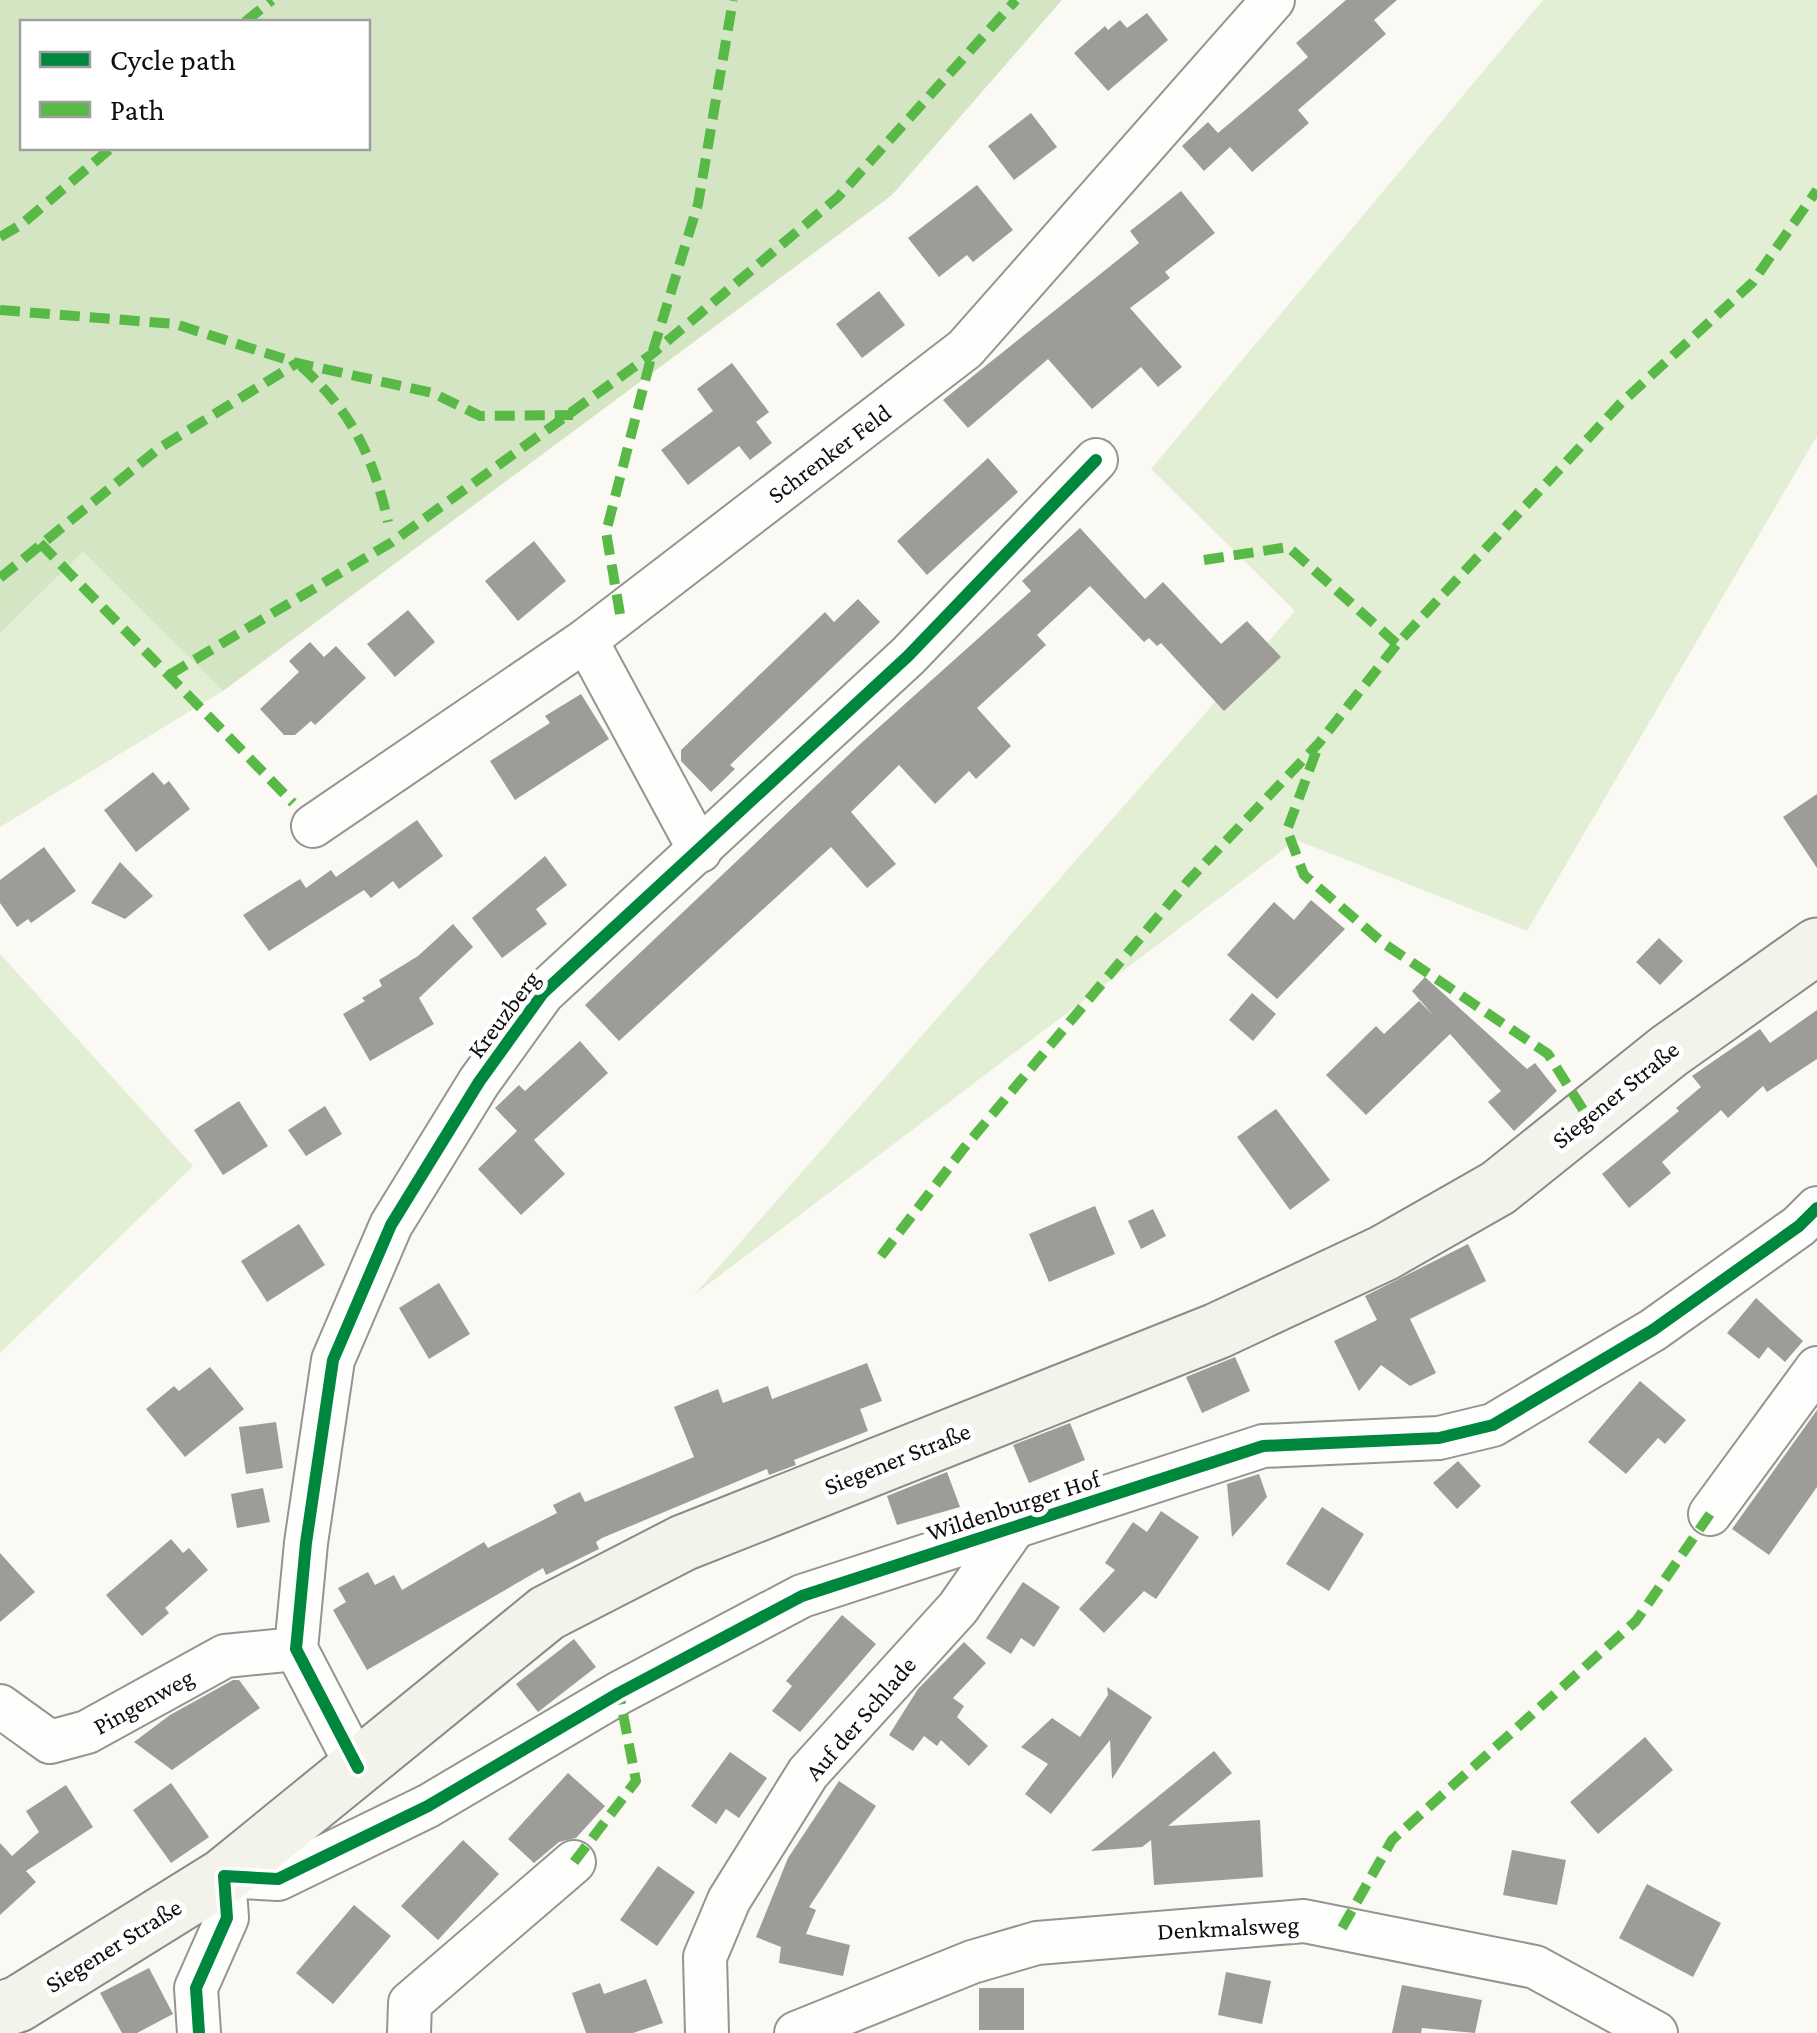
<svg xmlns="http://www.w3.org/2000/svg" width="1817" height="2033" viewBox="0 0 1817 2033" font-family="'Crimson Pro',serif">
	<rect width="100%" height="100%" fill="#faf9f4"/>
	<g fill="#e3efd5">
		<polygon points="1543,0 1817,0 1817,436 1527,931 1296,840 694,1295 1295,611 1151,469"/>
		<polygon points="83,552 223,691 0,827 0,633"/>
		<polygon points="0,954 193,1166 0,1353"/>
	</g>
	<path fill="#d4e5c4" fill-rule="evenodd" d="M0,0h1062l-170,195 -669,496 -140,-139 -83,81zM22,22h346v126h-346z"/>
	<g fill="#9e9c99">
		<polygon points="1346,0 1397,0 1374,20 1386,34 1298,110 1309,123 1252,172 1230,147 1204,171 1182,146 1208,122 1218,133 1308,57 1296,43"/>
		<polygon points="1147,13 1168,40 1108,91 1074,53 1105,26 1108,30 1120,20 1127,28"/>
		<polygon points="1031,113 1057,147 1014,180 988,146"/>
		<polygon points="977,185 1013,230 973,262 967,255 939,277 908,238"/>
		<polygon points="1181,191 1215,233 1165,272 1170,278 1130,308 1182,367 1158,387 1141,367 1092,409 1048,359 968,428 943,400 1139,243 1130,231"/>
		<polygon points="879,291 905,325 862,358 836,324"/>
		<polygon points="732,363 769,412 756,422 772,443 750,460 739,446 688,485 661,450 713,411 697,389"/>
		<polygon points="988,458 1018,492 927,575 897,541"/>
		<polygon points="1080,528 1145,599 1163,582 1221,644 1247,621 1281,657 1224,711 1161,643 1157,646 1149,638 1144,642 1090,586 1037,635 1046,645 977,708 1011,746 976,779 969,771 935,804 899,765 851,812 896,864 867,888 831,847 619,1041 585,1005 858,746 1031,591 1022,581"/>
		<polygon points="534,541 566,581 518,621 485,581"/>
		<polygon points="858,599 880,622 730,765 735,769 711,792 681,761 681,750 825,612 834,622"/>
		<polygon points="408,610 435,642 395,677 367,644"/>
		<polygon points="310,642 324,657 336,646 366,678 315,725 311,721 295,735 284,735 260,709 299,672 289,661"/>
		<polygon points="581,694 609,739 515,800 490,761 550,723 545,716"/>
		<polygon points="153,772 164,785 169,781 190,809 136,852 104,810"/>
		<polygon points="1817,794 1817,868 1783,817"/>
		<polygon points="417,820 443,856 399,889 393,881 371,898 364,890 269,951 243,915 300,879 306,888 331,870 336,877"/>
		<polygon points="44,847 76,891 31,923 28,919 17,927 0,903 0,880"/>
		<polygon points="545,856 567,885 536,909 547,924 502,958 472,918"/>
		<polygon points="120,862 153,896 125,919 91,903"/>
		<polygon points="1311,900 1345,929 1277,999 1227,955 1274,902 1294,920"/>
		<polygon points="453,924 473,947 419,998 434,1024 370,1061 343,1014 365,1001 362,998 382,986 379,980 418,956"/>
		<polygon points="1659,938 1683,961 1660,985 1636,962"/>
		<polygon points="1425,977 1527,1069 1535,1063 1557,1091 1514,1131 1488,1102 1501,1091 1450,1034 1366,1115 1326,1075 1376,1026 1384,1034 1419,1001 1433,1015 1412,991"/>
		<polygon points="1252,993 1276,1014 1253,1041 1229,1020"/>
		<polygon points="1817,1010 1817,1059 1767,1092 1763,1086 1728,1118 1721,1110 1662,1162 1671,1173 1629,1208 1602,1174 1679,1111 1676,1108 1701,1087 1692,1076 1760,1029 1770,1043"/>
		<polygon points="580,1041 608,1073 534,1140 565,1174 521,1215 478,1169 517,1131 495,1108 519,1085 525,1091"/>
		<polygon points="239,1101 268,1146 223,1175 194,1130"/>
		<polygon points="325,1106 342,1134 306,1156 288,1130"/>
		<polygon points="1276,1109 1330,1180 1290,1210 1237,1137"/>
		<polygon points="1095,1206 1115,1254 1049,1282 1029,1234"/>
		<polygon points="1153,1209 1166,1236 1141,1249 1128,1221"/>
		<polygon points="299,1224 325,1265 267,1302 241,1261"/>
		<polygon points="1468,1244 1486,1281 1410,1319 1436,1373 1410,1386 1381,1365 1359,1391 1334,1341 1377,1320 1365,1296"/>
		<polygon points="439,1283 470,1334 429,1359 399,1308"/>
		<polygon points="1756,1298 1803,1341 1785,1362 1768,1347 1759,1359 1727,1333"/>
		<polygon points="1235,1357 1250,1391 1202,1413 1186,1377"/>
		<polygon points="867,1363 882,1401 860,1409 868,1431 794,1460 796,1465 769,1475 767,1469 602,1538 596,1542 599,1549 546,1575 543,1568 367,1670 333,1610 346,1602 338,1588 368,1572 375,1585 394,1575 402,1590 484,1542 488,1548 557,1513 553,1505 580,1492 585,1502 694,1457 674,1407 718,1389 723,1403 768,1386 772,1399"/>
		<polygon points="210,1367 244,1409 185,1457 146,1409 174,1386 179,1391"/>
		<polygon points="1640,1381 1686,1420 1665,1444 1658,1438 1626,1474 1588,1442"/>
		<polygon points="1817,1410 1817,1487 1769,1555 1732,1529"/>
		<polygon points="276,1422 283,1468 246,1474 239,1427"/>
		<polygon points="1070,1423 1085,1460 1029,1483 1013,1445"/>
		<polygon points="1458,1461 1481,1486 1457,1509 1433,1483"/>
		<polygon points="947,1472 960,1507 897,1525 887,1496"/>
		<polygon points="1259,1474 1267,1497 1232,1537 1227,1484"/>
		<polygon points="263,1488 270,1522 237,1528 231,1494"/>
		<polygon points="1322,1507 1364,1534 1329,1591 1286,1564"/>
		<polygon points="1161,1511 1199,1537 1156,1599 1144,1591 1104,1633 1079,1609 1115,1570 1105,1563 1133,1522 1147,1532"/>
		<polygon points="171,1539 183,1553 189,1548 208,1570 165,1608 169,1613 142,1636 106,1595"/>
		<polygon points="0,1553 35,1592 0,1622"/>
		<polygon points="1023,1582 1060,1607 1034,1647 1021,1638 1011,1654 986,1638"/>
		<polygon points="842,1615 876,1644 800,1732 772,1711 792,1686 786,1681"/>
		<polygon points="574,1639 596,1667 538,1712 516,1684"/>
		<polygon points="964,1642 986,1663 953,1698 964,1706 957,1717 988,1746 969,1766 941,1740 937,1746 924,1736 913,1751 889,1735 918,1689"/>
		<polygon points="233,1680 239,1680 260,1708 172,1770 134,1742 170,1715"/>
		<polygon points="1107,1687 1152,1717 1112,1779 1110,1740 1051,1814 1025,1794 1048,1764 1021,1747 1052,1718 1080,1737 1108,1695"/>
		<polygon points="1645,1737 1673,1770 1598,1834 1570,1802"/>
		<polygon points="1214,1751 1232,1773 1168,1826 1260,1820 1263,1877 1154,1885 1151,1840 1142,1847 1091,1851"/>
		<polygon points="730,1752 767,1778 739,1818 726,1809 716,1824 691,1806"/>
		<polygon points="568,1773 605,1806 576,1838 559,1842 534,1863 508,1839"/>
		<polygon points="839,1781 876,1806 809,1907 816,1910 806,1934 850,1945 843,1976 779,1963 781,1947 756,1937 788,1858"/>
		<polygon points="171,1783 209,1837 171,1863 133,1810"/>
		<polygon points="66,1785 93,1827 26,1871 36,1882 0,1915 0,1843 12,1856 39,1832 26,1811"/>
		<polygon points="463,1840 499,1874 438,1940 401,1906"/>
		<polygon points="1512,1850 1566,1860 1557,1905 1503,1895"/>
		<polygon points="658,1866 695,1892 657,1946 620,1920"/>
		<polygon points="1647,1884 1721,1923 1693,1977 1619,1938"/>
		<polygon points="354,1905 391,1936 333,2004 296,1973"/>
		<polygon points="149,1968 173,2014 137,2033 122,2033 100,1993"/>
		<polygon points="1226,1972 1271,1981 1262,2024 1218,2015"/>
		<polygon points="646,1979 663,2023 633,2033 586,2033 572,1993 600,1983 604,1994"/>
		<polygon points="1402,1985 1482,2000 1475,2033 1422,2028 1421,2033 1392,2033"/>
		<rect x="979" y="1988" width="45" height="42"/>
	</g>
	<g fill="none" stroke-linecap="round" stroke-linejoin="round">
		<g stroke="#949492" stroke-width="46">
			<g id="street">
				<polyline points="586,640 700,851"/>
				<polyline points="313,826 586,640 965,349 1273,0"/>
				<polyline points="1710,1514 1817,1368"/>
				<polyline points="0,1706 50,1742 87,1732 225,1656 296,1649"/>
				<polyline points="358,1768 296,1649 306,1543 333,1360 391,1225 479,1082 543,993 908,656 1096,460"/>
				<polyline points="199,2033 196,1988 227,1918 224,1876 278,1879 428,1806 619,1693 802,1596 1263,1446 1439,1438 1493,1425 1653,1330 1799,1226 1817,1208"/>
				<polyline points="409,2033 410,2003 574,1862"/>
				<polyline points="707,2033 705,1957 729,1900 808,1773 958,1608 1013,1529"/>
				<polyline points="796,2033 972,1962 1037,1943 1304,1921 1535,1967 1656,2033"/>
			</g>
		</g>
		<g stroke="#8b8a88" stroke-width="59">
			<polyline id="secondary" points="0,2010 18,2004 224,1876 547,1613 683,1543 1217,1331 1384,1253 1498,1188 1669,1051 1817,946"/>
		</g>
		<use href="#street" stroke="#fefefd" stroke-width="42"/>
		<use href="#secondary" stroke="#f4f3eb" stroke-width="55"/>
		<g stroke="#58b947" stroke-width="10" stroke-dasharray="20 10" stroke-linecap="butt">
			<polyline points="245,22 272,0"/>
			<polyline points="0,237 22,224 111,148"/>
			<polyline points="0,310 175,324 297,363 433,393 480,416 573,415"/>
			<path d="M301,366c51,46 72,90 87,156"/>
			<polyline points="40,543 293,803"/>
			<polyline points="1204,560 1288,547 1397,644 1621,403 1752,283 1817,190"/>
			<polyline points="0,578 158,449 297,363"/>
			<polyline points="620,614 606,532 652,354 698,204 733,0"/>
			<polyline points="169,675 392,542 652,354 838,197 1016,0"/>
			<polyline points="1316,752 1287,830 1304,875 1383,943 1548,1054 1587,1116"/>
			<polyline points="881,1256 964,1148 1188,881 1319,743 1397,644"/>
			<polyline points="574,1862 636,1781 619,1693"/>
			<polyline points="1342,1928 1392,1840 1636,1621 1710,1514"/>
		</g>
		<g stroke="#fff" stroke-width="19">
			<g id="cycleway">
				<polyline points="358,1768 296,1649 306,1543 333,1360 391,1225 479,1082 543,993 908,656 1096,460"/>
				<polyline points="199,2033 196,1988 227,1918 224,1876 278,1879 428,1806 619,1693 802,1596 1263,1446 1439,1438 1493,1425 1653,1330 1799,1226 1817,1208"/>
			</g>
		</g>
		<use href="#cycleway" stroke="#00873e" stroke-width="12"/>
	</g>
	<g text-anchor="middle" stroke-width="10" stroke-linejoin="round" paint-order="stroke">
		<g font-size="25" fill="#0e0e0e" stroke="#fff">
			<text transform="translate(829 453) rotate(-37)" y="9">Schrenker Feld</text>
			<text transform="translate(503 1014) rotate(-53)" y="9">Kreuzberg</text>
			<text transform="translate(1615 1094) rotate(-39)" y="9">Siegener Straße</text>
			<text transform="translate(897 1458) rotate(-22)" y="9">Siegener Straße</text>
			<text transform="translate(1013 1505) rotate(-18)" y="9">Wildenburger Hof</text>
			<text transform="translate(143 1701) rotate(-29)" y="9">Pingenweg</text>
			<text transform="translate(860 1718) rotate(-49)" y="9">Auf der Schlade</text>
			<text transform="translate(1228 1927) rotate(-3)" y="9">Denkmalsweg</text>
			<text transform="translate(113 1945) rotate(-32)" y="9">Siegener Straße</text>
		</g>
	</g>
	<rect x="20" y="20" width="350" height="130" fill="#ffffff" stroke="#9f9f9f" stroke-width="2.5"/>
	<rect x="40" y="52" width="50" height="15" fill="#00873e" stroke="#9f9f9f" stroke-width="2.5"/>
	<text x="110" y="70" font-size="30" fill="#0e0e0e">Cycle path</text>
	<rect x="40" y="102" width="50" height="15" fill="#58b947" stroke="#9f9f9f" stroke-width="2.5"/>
	<text x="110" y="120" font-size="30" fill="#0e0e0e">Path</text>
</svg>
